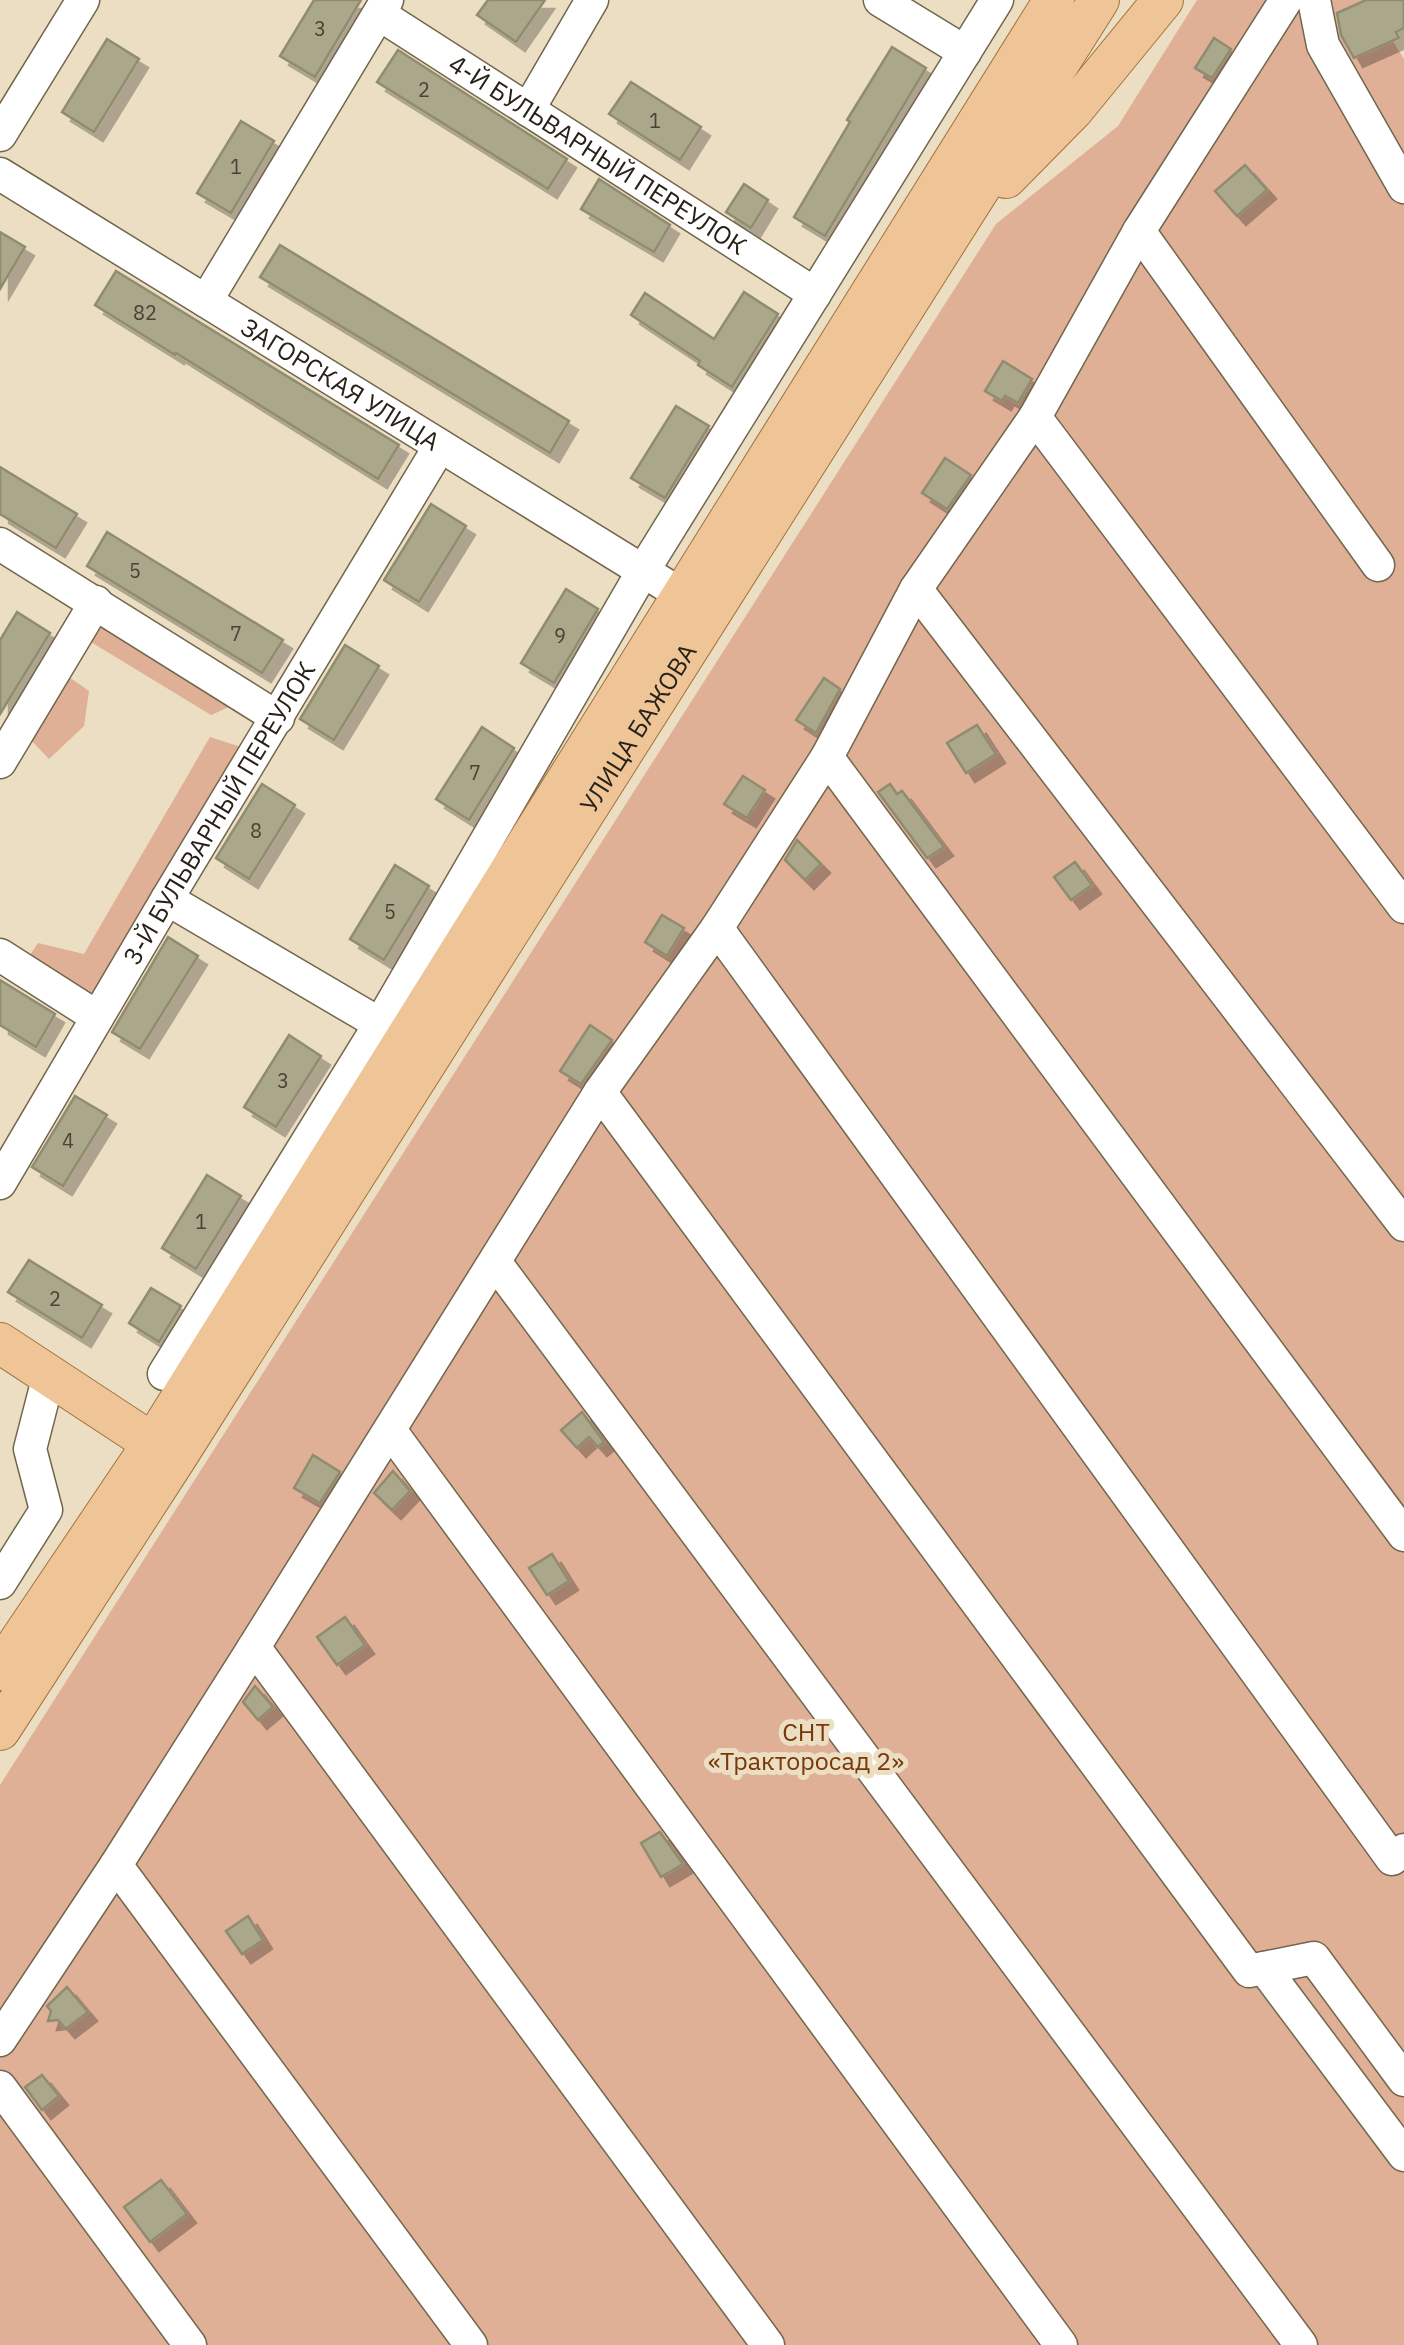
<svg xmlns="http://www.w3.org/2000/svg" width="1404" height="2345" viewBox="0 0 1404 2345" font-family="'IBM Plex Sans',sans-serif">
	<defs>
		<filter id="shadow"><feDropShadow dx="9" dy="9" stdDeviation="0" flood-color="#0004"/></filter>
	</defs>
	<rect width="100%" height="100%" fill="#ecdec2"/>
	<g fill="#dfaf96">
		<polygon points="1197,0 1367,0 1404,59 1404,2345 0,2345 0,1785 996,224 1118,126"/>
		<polygon points="108,619 227,691 229,707 211,715 91,642"/>
		<polygon points="66,675 89,691 84,726 49,759 25,734"/>
		<polygon points="210,737 244,748 96,1001 26,961 38,943 84,954"/>
	</g>
	<g fill="#aaa78a" stroke="#8f8c70" stroke-width="2.5" filter="url(#shadow)">
		<polygon points="314,0 361,0 315,77 280,56"/>
		<polygon points="488,0 545,0 516,42 477,15"/>
		<polygon points="1366,0 1404,0 1404,28 1396,32 1399,38 1354,58 1341,35 1337,13"/>
		<polygon points="1214,38 1231,49 1212,78 1195,68"/>
		<polygon points="107,39 139,59 94,132 62,112"/>
		<polygon points="892,47 926,68 825,236 794,217 850,122 847,120"/>
		<polygon points="398,50 567,159 548,189 377,82"/>
		<polygon points="631,82 701,127 680,160 609,114"/>
		<polygon points="241,121 274,141 231,213 197,193"/>
		<polygon points="1245,165 1267,190 1237,216 1215,191"/>
		<polygon points="599,179 670,225 654,252 581,209"/>
		<polygon points="744,184 768,200 751,228 726,212"/>
		<polygon points="0,232 25,247 0,289"/>
		<polygon points="280,245 569,421 550,453 260,277"/>
		<polygon points="116,271 399,445 378,479 176,353 175,355 95,305"/>
		<polygon points="744,292 778,314 732,387 698,365 700,361 631,315 645,293 714,339"/>
		<polygon points="1003,361 1032,379 1018,403 1005,396 1002,401 985,391"/>
		<polygon points="676,406 709,426 665,498 631,478"/>
		<polygon points="945,458 971,475 947,509 922,493"/>
		<polygon points="0,467 77,514 56,548 0,514"/>
		<polygon points="431,504 466,526 419,602 384,580"/>
		<polygon points="107,532 283,640 262,673 87,566"/>
		<polygon points="566,589 598,609 554,683 521,663"/>
		<polygon points="17,612 50,633 0,714 0,640"/>
		<polygon points="345,645 379,666 334,740 300,719"/>
		<polygon points="824,678 840,689 816,733 796,720"/>
		<polygon points="977,725 996,754 966,773 947,743"/>
		<polygon points="482,727 514,748 469,820 436,799"/>
		<polygon points="743,776 765,790 747,818 724,804"/>
		<polygon points="262,784 295,805 249,879 216,858"/>
		<polygon points="890,784 897,794 902,791 944,847 927,858 878,792"/>
		<polygon points="797,840 821,864 805,880 785,860"/>
		<polygon points="1075,862 1092,885 1071,900 1054,877"/>
		<polygon points="395,865 429,886 384,960 350,939"/>
		<polygon points="662,915 684,928 667,956 645,942"/>
		<polygon points="168,937 198,956 140,1049 112,1032"/>
		<polygon points="0,980 55,1014 36,1047 0,1025"/>
		<polygon points="590,1025 612,1040 581,1084 560,1071"/>
		<polygon points="289,1035 321,1056 276,1127 244,1107"/>
		<polygon points="75,1096 107,1115 63,1186 32,1167"/>
		<polygon points="207,1175 241,1196 196,1269 162,1248"/>
		<polygon points="29,1260 102,1305 82,1338 8,1292"/>
		<polygon points="151,1288 181,1306 159,1342 129,1323"/>
		<polygon points="582,1412 604,1442 598,1447 589,1437 577,1448 561,1430"/>
		<polygon points="313,1455 340,1472 320,1503 294,1488"/>
		<polygon points="393,1471 410,1491 392,1510 374,1493"/>
		<polygon points="552,1554 569,1581 547,1595 529,1568"/>
		<polygon points="345,1617 365,1645 337,1665 317,1637"/>
		<polygon points="255,1686 273,1707 258,1720 243,1702"/>
		<polygon points="660,1832 683,1864 661,1877 641,1843"/>
		<polygon points="248,1916 263,1940 242,1954 226,1931"/>
		<polygon points="67,1987 88,2012 66,2029 58,2020 48,2021 51,2011 47,2006"/>
		<polygon points="42,2075 59,2096 42,2110 25,2087"/>
		<polygon points="161,2180 187,2214 150,2242 124,2207"/>
	</g>
	<g fill="none" stroke-linecap="round" stroke-linejoin="round">
		<g stroke="#72664d" stroke-width="35">
			<g id="minor">
				<polyline points="880,0 965,52"/>
				<polyline points="1314,0 1323,45 1404,187"/>
				<path id="s1" d="M379,14l436,280"/>
				<polyline points="528,110 592,0"/>
				<polyline points="0,135 83,0"/>
				<path id="s2" d="M0,174l682,421"/>
				<polyline points="1139,231 1378,565"/>
				<polyline points="206,301 387,0"/>
				<polyline points="1035,417 1404,907"/>
				<polyline points="0,544 278,718"/>
				<polyline points="916,589 1404,1225"/>
				<polyline points="827,757 1404,1535"/>
				<polyline points="0,762 96,602"/>
				<polyline points="167,899 380,1024"/>
				<polyline points="717,928 1392,1859 1404,1850"/>
				<polyline points="0,955 97,1017"/>
				<polyline points="600,1092 1249,1971 1314,1958 1404,2080"/>
				<path id="s3" d="M0,1183l167,-284 273,-453"/>
				<polyline points="495,1262 1301,2345"/>
				<polyline points="164,1374 380,1024 643,571 997,0"/>
				<polyline points="390,1430 1061,2345"/>
				<polyline points="0,1583 46,1510 30,1449 49,1375"/>
				<polyline points="254,1647 768,2345"/>
				<polyline points="116,1865 471,2345"/>
				<polyline points="1264,1968 1404,2155"/>
				<polyline points="0,2040 116,1865 254,1647 600,1092 717,928 827,757 916,589 1035,417 1139,231 1286,0"/>
				<polyline points="0,2087 190,2345"/>
			</g>
		</g>
		<g stroke="#a2733d" stroke-width="42">
			<g id="major">
				<polyline points="1006,178 1073,110 1163,0"/>
				<polyline points="0,1343 172,1456"/>
				<polyline points="0,1670 153,1443 1054,0"/>
				<path id="s4" d="M0,1730l176,-272 923,-1458"/>
			</g>
		</g>
		<use href="#minor" stroke="#fff" stroke-width="32"/>
		<use href="#major" stroke="#efc597" stroke-width="40"/>
	</g>
	<g text-anchor="middle" stroke-width="10" stroke-linejoin="round" paint-order="stroke">
		<g font-size="20" fill="#484334">
			<text x="320" y="36">3</text>
			<text x="424" y="97">2</text>
			<text x="655" y="128">1</text>
			<text x="236" y="174">1</text>
			<text x="145" y="320">82</text>
			<text x="135" y="578">5</text>
			<text x="236" y="641">7</text>
			<text x="560" y="643">9</text>
			<text x="475" y="780">7</text>
			<text x="256" y="838">8</text>
			<text x="390" y="919">5</text>
			<text x="283" y="1088">3</text>
			<text x="68" y="1148">4</text>
			<text x="201" y="1229">1</text>
			<text x="55" y="1306">2</text>
		</g>
		<g font-size="25" fill="#272217" stroke="#ecdec2">
			<text dy="9" stroke="none"><textPath href="#s1" startOffset="260">4-Й БУЛЬВАРНЫЙ ПЕРЕУЛОК</textPath></text>
			<text dy="9" stroke="none"><textPath href="#s2" startOffset="400">ЗАГОРСКАЯ УЛИЦА</textPath></text>
			<text dy="9" stroke="none"><textPath href="#s4" startOffset="1188">УЛИЦА БАЖОВА</textPath></text>
			<text dy="9" stroke="none"><textPath href="#s3" startOffset="430">3-Й БУЛЬВАРНЫЙ ПЕРЕУЛОК</textPath></text>
		</g>
		<g font-size="25" fill="#79370a" stroke="#ecdec2">
			<text x="806" y="1741">СНТ<tspan x="806" dy="29">«Тракторосад 2»</tspan></text>
		</g>
	</g>
</svg>
